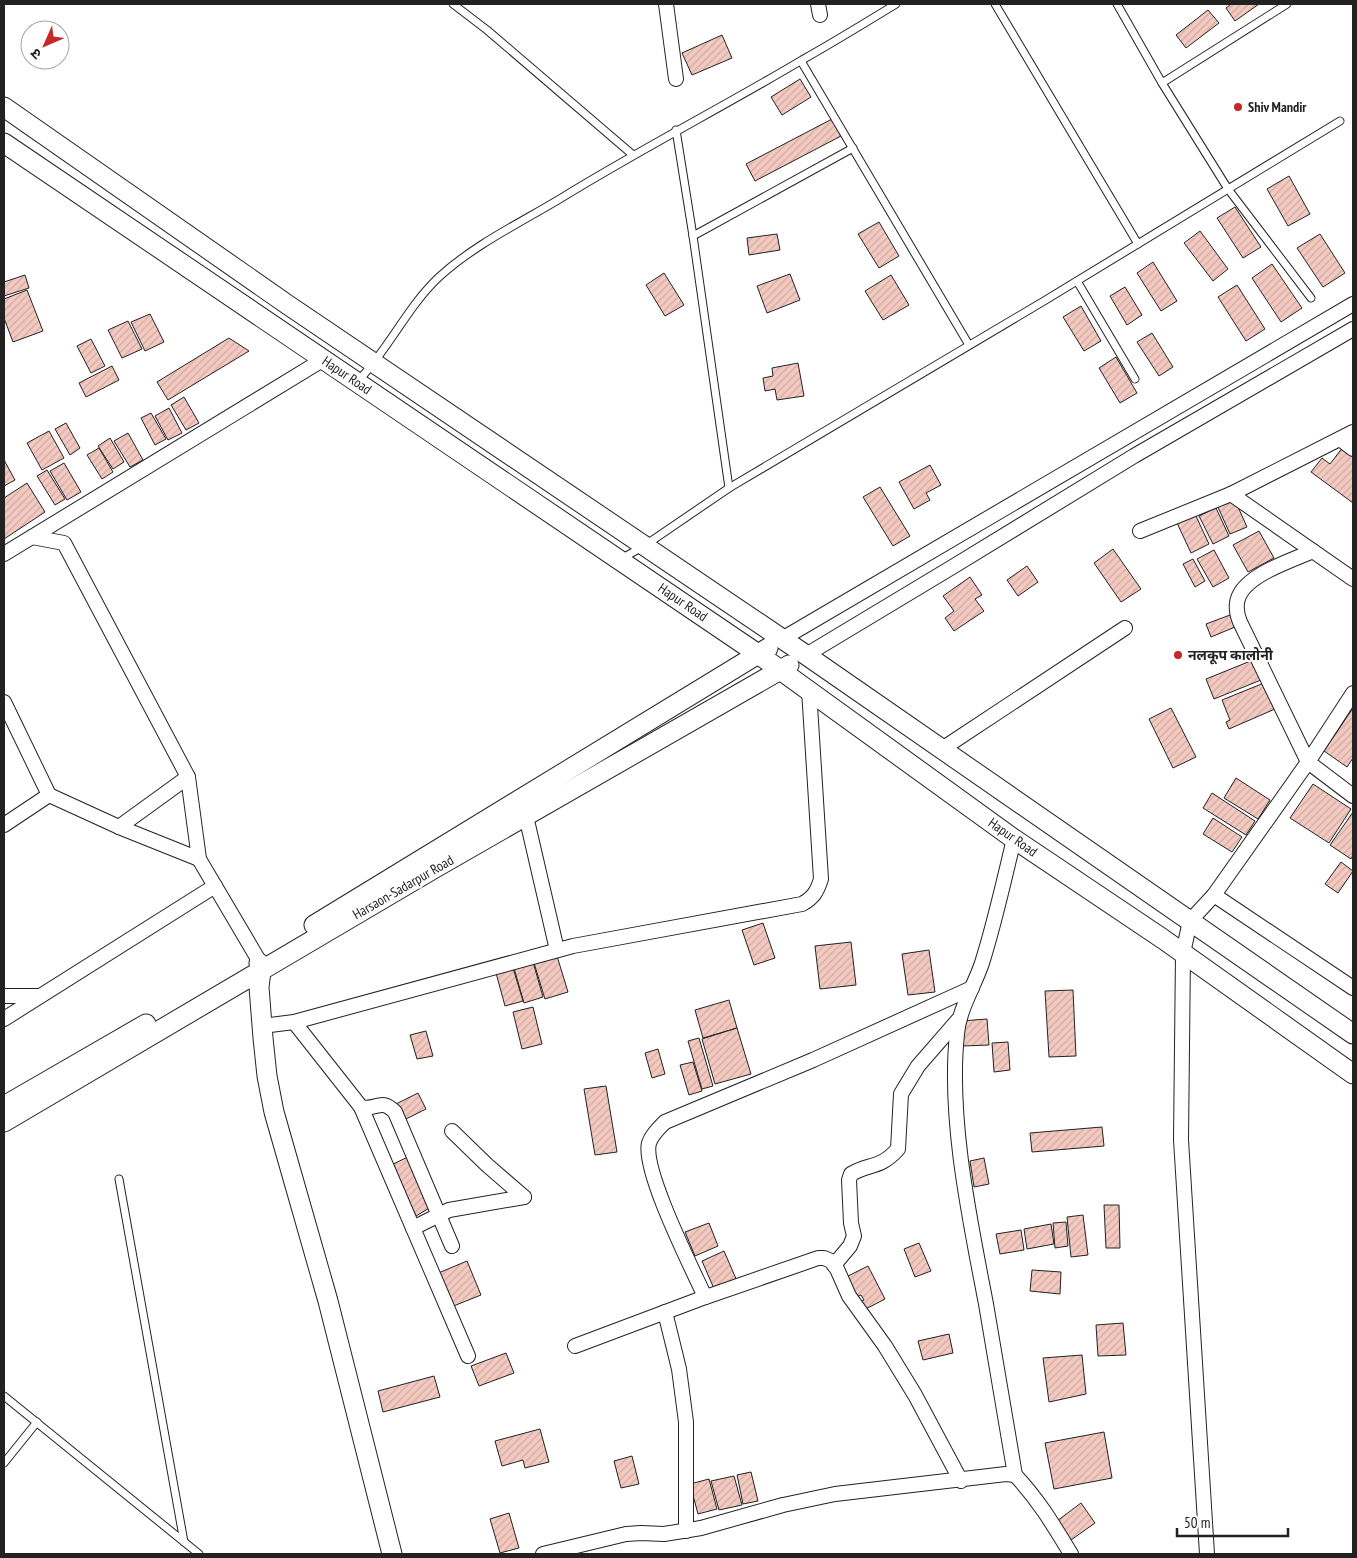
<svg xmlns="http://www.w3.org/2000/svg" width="1357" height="1558" viewBox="0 0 1357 1558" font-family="'PT Sans Narrow','Noto Sans Devanagari',sans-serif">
	<defs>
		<pattern id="building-hatch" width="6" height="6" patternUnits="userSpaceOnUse" patternTransform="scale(1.25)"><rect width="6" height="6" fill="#f3c9c0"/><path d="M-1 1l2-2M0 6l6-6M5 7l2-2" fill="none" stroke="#d0aca5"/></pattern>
	</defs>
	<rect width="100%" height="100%" fill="#fff"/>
	<g fill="url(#building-hatch)" stroke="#222">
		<polygon points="1231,4 1259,4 1235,21 1226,8"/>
		<polygon points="1208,10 1219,23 1186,48 1176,35"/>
		<polygon points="722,35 732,58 692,75 682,53"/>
		<polygon points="800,79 811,97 782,115 771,97"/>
		<polygon points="832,119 841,136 755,181 746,164"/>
		<polygon points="1289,176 1310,214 1288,226 1267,189"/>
		<polygon points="1235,207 1261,247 1243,258 1217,218"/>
		<polygon points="879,222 899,256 879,268 858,234"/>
		<polygon points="1200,231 1228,269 1213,281 1184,243"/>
		<polygon points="777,234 780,250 749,255 747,238"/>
		<polygon points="1320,234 1345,273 1323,287 1297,248"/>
		<polygon points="1153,262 1177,301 1161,311 1137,273"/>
		<polygon points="1272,264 1302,308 1281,322 1252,278"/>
		<polygon points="664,273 684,305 665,316 646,285"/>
		<polygon points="790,274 800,300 767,313 757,286"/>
		<polygon points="25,275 29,288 4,296 4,282"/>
		<polygon points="891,275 909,305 883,320 865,291"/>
		<polygon points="1237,285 1265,329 1246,341 1218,297"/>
		<polygon points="1125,287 1142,315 1127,325 1110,296"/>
		<polygon points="27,290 43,331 13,342 4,318 4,299"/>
		<polygon points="1081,306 1101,341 1084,351 1063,317"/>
		<polygon points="150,314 164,342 145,351 131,322"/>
		<polygon points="128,321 142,349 122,358 108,330"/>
		<polygon points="1152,333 1173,367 1159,376 1137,342"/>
		<polygon points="229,338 249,351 168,400 157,382"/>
		<polygon points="91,339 105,366 91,373 77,346"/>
		<polygon points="1116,357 1137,393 1120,403 1099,368"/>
		<polygon points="798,363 804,396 777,400 775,389 765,391 763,378 773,376 772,368"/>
		<polygon points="112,366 119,380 86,397 79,383"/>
		<polygon points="184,397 199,423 186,430 171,405"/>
		<polygon points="169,408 182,433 168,440 155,416"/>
		<polygon points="151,413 166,439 155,445 141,418"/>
		<polygon points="66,423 80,448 70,455 55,429"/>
		<polygon points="49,431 64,458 42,470 27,443"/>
		<polygon points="128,433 143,460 130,467 114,441"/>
		<polygon points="110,438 124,462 113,469 98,446"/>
		<polygon points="1343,447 1353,455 1353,503 1311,472 1322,458 1330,464"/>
		<polygon points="99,448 113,472 102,479 87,455"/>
		<polygon points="4,460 15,480 4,486"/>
		<polygon points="64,463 81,492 67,500 50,471"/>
		<polygon points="930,465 941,485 926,493 930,500 914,509 899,482"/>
		<polygon points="47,470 65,499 55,505 37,476"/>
		<polygon points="27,483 45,512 4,539 4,498"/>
		<polygon points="880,487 910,536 893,546 863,497"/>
		<polygon points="1234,498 1247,527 1230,534 1217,505"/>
		<polygon points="1216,508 1229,536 1213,544 1199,516"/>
		<polygon points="1195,514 1209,544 1191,553 1177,523"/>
		<polygon points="1259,531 1274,558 1248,572 1233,545"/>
		<polygon points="1113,549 1141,589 1121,602 1094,563"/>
		<polygon points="1214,550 1229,578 1213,587 1197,559"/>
		<polygon points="1193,559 1205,581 1195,587 1183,564"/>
		<polygon points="1027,566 1038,582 1018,596 1007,580"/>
		<polygon points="970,577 982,595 975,599 984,611 954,631 945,618 954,611 943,596"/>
		<polygon points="1230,615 1235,627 1211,637 1206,624"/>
		<polygon points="1253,660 1261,680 1214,699 1206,679"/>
		<polygon points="1264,683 1275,709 1229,729 1226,722 1230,720 1222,700"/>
		<polygon points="1171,708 1196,757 1173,768 1149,719"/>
		<polygon points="1353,708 1353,758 1347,767 1324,751"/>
		<polygon points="1236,778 1270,800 1258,819 1224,798"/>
		<polygon points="1313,784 1351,809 1329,843 1290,818"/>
		<polygon points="1212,793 1255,821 1246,835 1203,808"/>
		<polygon points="1353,812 1353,855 1351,859 1330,845"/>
		<polygon points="1213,818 1242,837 1232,852 1203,834"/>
		<polygon points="1341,862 1353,871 1338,893 1325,884"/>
		<polygon points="763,923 775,958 754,965 742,930"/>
		<polygon points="851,942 856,985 820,989 815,946"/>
		<polygon points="929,950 935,992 908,995 902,954"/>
		<polygon points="557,956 568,992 545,999 534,963"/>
		<polygon points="533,962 543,997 524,1003 514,968"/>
		<polygon points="513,968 523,1001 505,1006 496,973"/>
		<polygon points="1073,990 1076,1056 1049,1057 1045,991"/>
		<polygon points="729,1000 737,1028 703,1038 695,1010"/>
		<polygon points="533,1007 542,1044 522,1049 513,1012"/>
		<polygon points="987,1019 989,1045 963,1046 961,1021"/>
		<polygon points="737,1028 751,1074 715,1084 702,1039"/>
		<polygon points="426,1031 433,1056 417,1059 410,1035"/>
		<polygon points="699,1038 713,1086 702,1089 688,1041"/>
		<polygon points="1008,1042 1010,1070 994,1072 992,1043"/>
		<polygon points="658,1049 665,1074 652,1078 645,1053"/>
		<polygon points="693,1062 702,1091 689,1095 680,1065"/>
		<polygon points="606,1086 617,1152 595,1155 584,1089"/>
		<polygon points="418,1093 426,1109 404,1120 396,1104"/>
		<polygon points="1102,1127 1104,1146 1032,1152 1030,1133"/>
		<polygon points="410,1156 431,1207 416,1216 391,1165"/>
		<polygon points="984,1158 989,1184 974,1187 970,1161"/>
		<polygon points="1104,1205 1119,1205 1120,1248 1106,1248"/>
		<polygon points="1083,1215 1088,1255 1071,1257 1067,1217"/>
		<polygon points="1066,1222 1068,1246 1055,1248 1053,1223"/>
		<polygon points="709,1223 718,1246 695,1256 685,1232"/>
		<polygon points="1051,1224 1054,1244 1027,1249 1024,1229"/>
		<polygon points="1021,1230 1024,1250 1000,1254 996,1234"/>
		<polygon points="919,1243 931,1271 915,1277 904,1249"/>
		<polygon points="724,1251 737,1281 715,1291 702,1261"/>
		<polygon points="467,1261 481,1295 451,1307 436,1274"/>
		<polygon points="868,1266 885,1299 860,1312 856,1304 864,1300 861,1295 854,1298 844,1278"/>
		<polygon points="1032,1270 1061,1272 1060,1294 1030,1291"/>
		<polygon points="1123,1323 1126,1355 1098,1356 1096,1325"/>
		<polygon points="949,1334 953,1353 923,1360 918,1341"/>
		<polygon points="506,1353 514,1373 479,1386 471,1366"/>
		<polygon points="1082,1355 1086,1394 1049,1402 1043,1358"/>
		<polygon points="434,1376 440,1397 383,1412 378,1391"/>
		<polygon points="540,1429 549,1462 525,1468 523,1460 502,1466 495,1441"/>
		<polygon points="1104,1432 1112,1478 1054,1489 1045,1443"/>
		<polygon points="632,1456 639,1484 621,1488 614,1461"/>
		<polygon points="751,1472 758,1501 743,1504 737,1475"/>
		<polygon points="734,1476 742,1505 719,1510 711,1481"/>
		<polygon points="709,1479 717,1509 698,1514 690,1484"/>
		<polygon points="1081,1503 1095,1523 1071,1540 1057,1521"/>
		<polygon points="509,1513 519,1548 500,1553 490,1519"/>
	</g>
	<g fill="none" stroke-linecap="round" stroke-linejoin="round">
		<g stroke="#222" stroke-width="9">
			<g id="lane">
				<polyline points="453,4 487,30 633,155"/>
				<polyline points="995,4 1138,244"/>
				<polyline points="1117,4 1162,83 1228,189 1311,298"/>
				<polyline points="801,61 969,345"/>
				<polyline points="1162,83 1287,4"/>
				<polyline points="676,130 693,236 729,488"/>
				<polyline points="693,236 853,148"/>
				<polyline points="1077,281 1135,379"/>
				<path d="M358,381c31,-32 49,-74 81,-104 36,-33 83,-55 124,-80 78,-48 160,-90 239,-137 32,-18 63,-37 94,-56"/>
				<polyline points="621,559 644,546 729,488 1044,301 1340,121"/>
				<polyline points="119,1179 184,1542"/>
				<polyline points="4,1396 199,1554"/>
				<polyline points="4,1463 37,1422"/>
			</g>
		</g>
		<g stroke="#222" stroke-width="16">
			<g id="street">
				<polyline points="666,4 676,79"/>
				<polyline points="818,4 820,15"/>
				<polyline points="1340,439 1353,449"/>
				<polyline points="1231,494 1353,579"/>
				<polyline points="1140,531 1231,494 1353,432"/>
				<polyline points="32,537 64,543 188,777 199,859 258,959"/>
				<path d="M1313,551c-22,10 -73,25 -76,52 -1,7 1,14 3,19l68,140 45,34"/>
				<polyline points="4,554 324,359"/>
				<polyline points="782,639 1353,304"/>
				<polyline points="806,655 954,566 1134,456 1353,329"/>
				<polyline points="4,702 49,795"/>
				<polyline points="942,749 1125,628"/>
				<polyline points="526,816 557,950"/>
				<polyline points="4,825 49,795 119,827 199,859"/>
				<polyline points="119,827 188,777"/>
				<path d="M1014,839c-10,41 -19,83 -32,124 -8,24 -23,46 -25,71 -9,85 13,186 29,270 10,57 19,114 29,171 23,24 39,51 56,79"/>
				<polyline points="1214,895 1353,988"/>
				<polyline points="4,996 40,996"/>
				<polyline points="4,1019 215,886"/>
				<path d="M294,1022l67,85c16,4 19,-10 34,5l57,134"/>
				<path d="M262,1026l32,-4 279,-76 229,-42c11,-6 15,-12 19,-25l-12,-189"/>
				<polyline points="361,1107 468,1356"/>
				<polyline points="452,1131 487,1165 524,1197"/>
				<polyline points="413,1228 449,1210 524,1197"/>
				<path d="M834,1265l16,-19 4,-10 -3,-13 -2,-43 2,-6c19,-11 29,-5 47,-25l3,-55 17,-28 40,-46"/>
				<path d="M705,1297c-13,-29 -63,-127 -56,-154 3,-9 10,-15 16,-21l148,-62 159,-72"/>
				<polyline points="665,1312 679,1369 686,1422 686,1531"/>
				<polyline points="575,1346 700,1299 818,1258 824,1258 831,1261 837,1269 849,1296 885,1346 915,1395 961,1481"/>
				<polyline points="543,1554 626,1534 641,1533 664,1534 701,1528 783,1505 835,1494 1006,1474 1015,1475"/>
				<polyline points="1207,1554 1181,1140 1183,953 1190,921 1214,895 1308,762 1353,693"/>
			</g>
		</g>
		<g stroke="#222" stroke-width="21">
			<g id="secondary">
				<polyline points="4,107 288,305 806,655 1353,1034"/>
				<polyline points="4,143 758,654 1014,839 1163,939 1353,1074"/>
				<polyline points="314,925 768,648"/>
				<polyline points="259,963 261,971 259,987 263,1038 267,1076 274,1112 328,1301 392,1554"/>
				<polyline points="4,1106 146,1024"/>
				<polyline points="4,1122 435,868 789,665"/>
			</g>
		</g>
		<use href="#lane" stroke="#fff" stroke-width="7"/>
		<use href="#street" stroke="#fff" stroke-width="14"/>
		<use href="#secondary" stroke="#fff" stroke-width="19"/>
	</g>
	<g fill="#c62828" stroke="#fff" stroke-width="2">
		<circle cx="1238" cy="107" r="5"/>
		<circle cx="1178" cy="655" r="5"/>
	</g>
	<g text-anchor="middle" stroke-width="4" stroke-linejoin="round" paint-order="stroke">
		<g font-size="14" font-weight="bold" fill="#222" stroke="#fff" text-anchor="start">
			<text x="1248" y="112">Shiv Mandir</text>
			<text x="1188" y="660">नलकूप कालोनी</text>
		</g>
		<g font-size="14" fill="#222" stroke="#fff">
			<text transform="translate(347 375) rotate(34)" y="5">Hapur Road</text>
			<text transform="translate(683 602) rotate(34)" y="5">Hapur Road</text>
			<text transform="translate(1013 837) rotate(35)" y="5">Hapur Road</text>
			<text transform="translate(403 887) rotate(-30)" y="5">Harsaon-Sadarpur Road</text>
		</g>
	</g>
	<rect width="1357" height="1558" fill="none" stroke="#222222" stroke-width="10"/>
	<g transform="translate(45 45) rotate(225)"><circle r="24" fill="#ffffff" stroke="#a7a7a7"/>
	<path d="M0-4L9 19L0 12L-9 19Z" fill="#c62828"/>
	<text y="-8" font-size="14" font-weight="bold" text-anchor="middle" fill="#222222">उ</text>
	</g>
	<path d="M1177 1528v8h111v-8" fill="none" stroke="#222222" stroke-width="2.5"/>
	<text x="1184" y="1528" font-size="15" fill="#222222" stroke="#ffffff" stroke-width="4" paint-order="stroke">50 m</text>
</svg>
